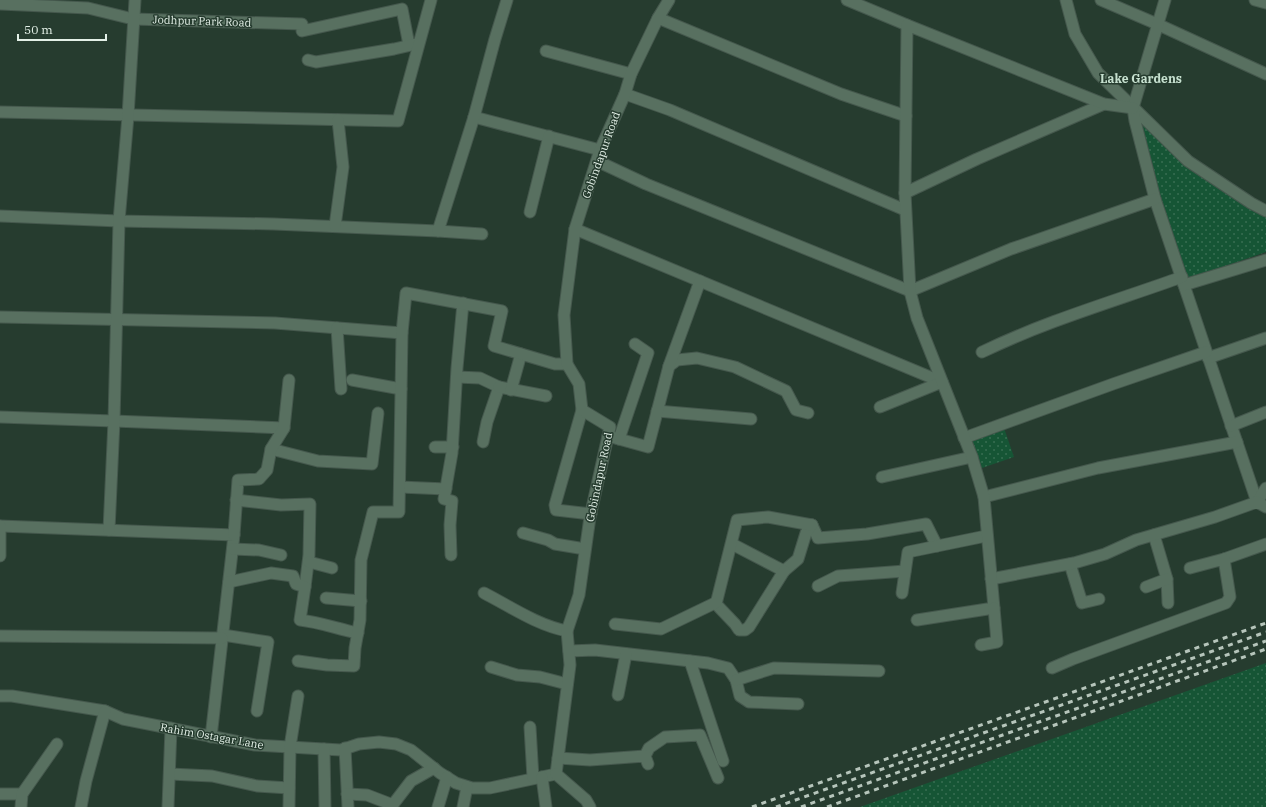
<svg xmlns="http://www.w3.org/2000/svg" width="1266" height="807" viewBox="0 0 1266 807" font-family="'IBM Plex Serif',serif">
	<defs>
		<pattern id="park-dots" width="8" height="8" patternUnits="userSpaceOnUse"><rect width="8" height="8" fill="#165535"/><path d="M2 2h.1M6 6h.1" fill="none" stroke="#386e52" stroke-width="1.8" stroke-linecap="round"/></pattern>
	</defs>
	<rect width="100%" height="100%" fill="#263c2f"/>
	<g fill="url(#park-dots)">
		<polygon points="1138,120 1194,172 1249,207 1266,216 1266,252 1185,280"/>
		<polygon points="1004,428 1014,457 979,469 969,440"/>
		<polygon points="1266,663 1266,807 860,807"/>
	</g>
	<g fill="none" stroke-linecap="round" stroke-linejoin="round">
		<g stroke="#45584d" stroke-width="13">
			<g id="street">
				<polyline points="847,0 907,25"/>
				<polyline points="1066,0 1075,34 1098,73 1188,161 1251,203 1266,211"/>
				<polyline points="1101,0 1157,24 1266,74"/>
				<polyline points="1165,0 1133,108 1135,121 1155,199 1257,502"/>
				<polyline points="1255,0 1266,3"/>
				<polyline points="0,4 88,8 133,19 302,24 302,31 402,9 409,45"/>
				<polyline points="658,18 841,94 906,116"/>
				<polyline points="546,51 631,74"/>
				<polyline points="308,60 316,62 394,49 416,44"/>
				<polyline points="625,94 670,110 905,210"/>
				<polyline points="0,112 398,121 431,0"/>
				<polyline points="474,117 600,150"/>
				<polyline points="597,161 646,184 910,291 1011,249 1155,199"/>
				<polyline points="905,193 977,159 1104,104"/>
				<polyline points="530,212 549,136"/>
				<polyline points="0,216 119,221 274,224 438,231"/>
				<polyline points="335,226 343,167 338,120"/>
				<polyline points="575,229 942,382"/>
				<polyline points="482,234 438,231 474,117 495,39 507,0"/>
				<polyline points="1184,285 1266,260"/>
				<polyline points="0,317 275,323 402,333"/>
				<polyline points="337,328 341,389"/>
				<path d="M982,352c64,-31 133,-51 200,-75"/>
				<polyline points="1208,358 1266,338"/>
				<polyline points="669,366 677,360 697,358 735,367 786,391 796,410 808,413"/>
				<polyline points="457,377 480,378 499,387 487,422 483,442"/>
				<polyline points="352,380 401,389"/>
				<polyline points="499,387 546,396"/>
				<polyline points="511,390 521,354"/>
				<polyline points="880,407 942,382"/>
				<polyline points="582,410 555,505 556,510 591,514"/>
				<polyline points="657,411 751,419"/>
				<polyline points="0,417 114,421 284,428"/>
				<polyline points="1231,426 1266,412"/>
				<polyline points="608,436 648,447 669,366 700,281"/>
				<polyline points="964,438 1113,384 1206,352"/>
				<polyline points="619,439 648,353 635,344"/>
				<polyline points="435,447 453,447"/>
				<polyline points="271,449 318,461 372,464 378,413"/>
				<polyline points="882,477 972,457"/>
				<polyline points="400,487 446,489"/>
				<polyline points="984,497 1098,468 1237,442"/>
				<polyline points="236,500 281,505 310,504 309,555 305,587"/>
				<polyline points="1257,502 1266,488"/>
				<polyline points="812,525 818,538 867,534 926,524 937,546"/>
				<polyline points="0,526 234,535 211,737"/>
				<polyline points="109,530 114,421 119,221 128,116 135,0"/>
				<polyline points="523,533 548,540 555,544 585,549"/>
				<polyline points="234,535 238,480 259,479 267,470 271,449 284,428 289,380"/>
				<polyline points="1154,535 1167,579 1168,603"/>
				<polyline points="732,544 784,571 798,559 806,533 812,525"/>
				<polyline points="233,549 259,550 281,555"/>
				<polyline points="451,555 450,525 452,501 444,499 452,453 457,368 463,303"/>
				<polyline points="0,556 0,526"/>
				<polyline points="1224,559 1266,544"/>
				<polyline points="309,562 332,568"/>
				<polyline points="1070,564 1082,603 1099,599"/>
				<polyline points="991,579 1074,563 1105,554 1136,540 1215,517 1257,502 1266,507"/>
				<path d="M229,582l42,-9 22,3 3,8 9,3 -5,33c19,2 38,9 58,13"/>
				<polyline points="818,586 838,576 905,571"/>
				<polyline points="1146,587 1167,579"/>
				<path d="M484,593c27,14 53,32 83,38"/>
				<polyline points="902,593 908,552 986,536"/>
				<polyline points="326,598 361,601"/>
				<polyline points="715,603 735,624 739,630 745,630 749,627 784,571"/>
				<polyline points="917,620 994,608 984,497 972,457 917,318 910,291 905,193 907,25 1104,104 1133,108"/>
				<polyline points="615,624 661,629 715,603 717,600 737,520 768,517 812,525"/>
				<polyline points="223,635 268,642 257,711"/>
				<polyline points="0,636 222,638"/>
				<polyline points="981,645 997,642 994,608"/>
				<polyline points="569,651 595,650 708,663 728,668 736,680 740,696 749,702 798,704"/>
				<polyline points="298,661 327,665 354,666 355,648 360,620 361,560 373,512 399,512 402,333 406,293 502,311 494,346 555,364 567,364"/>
				<polyline points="690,661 723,761"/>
				<polyline points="491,667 517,675 540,677 567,684"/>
				<polyline points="1052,668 1073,659 1226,603 1230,597 1224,559 1190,568"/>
				<polyline points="736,680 774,668 879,671"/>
				<polyline points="618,695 626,654"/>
				<polyline points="0,696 12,696 105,711 123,719 255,745 341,750 359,744 379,742 396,744 411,750 440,773 456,783 472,788 490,788 556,774"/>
				<polyline points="530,727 533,778"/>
				<polyline points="345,748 348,807"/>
				<polyline points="324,749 325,807"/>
				<polyline points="645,756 649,748 665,737 700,735 718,778"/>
				<polyline points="558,758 590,760 645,756 648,764"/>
				<polyline points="170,774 212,776 257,786 289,788"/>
				<polyline points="556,774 570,665 567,631 579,595 590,517 610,427 582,410 579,384 567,364 564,315 575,229 600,150 625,94 631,74 658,18 669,0"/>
				<polyline points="556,774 586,800 590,807"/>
				<polyline points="542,777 546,807"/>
				<polyline points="0,794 22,794"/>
				<polyline points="347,794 367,795 393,805"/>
				<polyline points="21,807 22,794 57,744"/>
				<polyline points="81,807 86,781 105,711"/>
				<polyline points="168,807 171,728"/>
				<polyline points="289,807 290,747 298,696"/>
				<polyline points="391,807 411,781 434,768"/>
				<polyline points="438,807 447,777"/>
				<polyline points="463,807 467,787"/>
			</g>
		</g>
		<use href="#street" stroke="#587060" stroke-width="11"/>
		<g stroke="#b6c5bb" stroke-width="3" stroke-dasharray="5 5" stroke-linecap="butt">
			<polyline points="752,807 1266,623"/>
			<polyline points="776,807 1266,632"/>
			<polyline points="801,807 1266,641"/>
			<polyline points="827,807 1266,649"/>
		</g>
	</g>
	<g text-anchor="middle" stroke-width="3" stroke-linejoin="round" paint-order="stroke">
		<g font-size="11" fill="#e3f0e7" stroke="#263c2f">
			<text transform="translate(202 21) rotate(2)" y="4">Jodhpur Park Road</text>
			<text transform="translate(601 155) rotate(-70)" y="4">Gobindapur Road</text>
			<text transform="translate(599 477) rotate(-78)" y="4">Gobindapur Road</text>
			<text transform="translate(212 736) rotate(10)" y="4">Rahim Ostagar Lane</text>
		</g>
		<g font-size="12" font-weight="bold" fill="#c7e1d0" stroke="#263c2f">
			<text x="1141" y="83">Lake Gardens</text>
		</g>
	</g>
	<path d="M18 34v6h88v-6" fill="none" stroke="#e3f0e7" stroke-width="2"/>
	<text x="24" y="34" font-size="12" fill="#e3f0e7" stroke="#263c2f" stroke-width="3" paint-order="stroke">50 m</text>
</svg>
